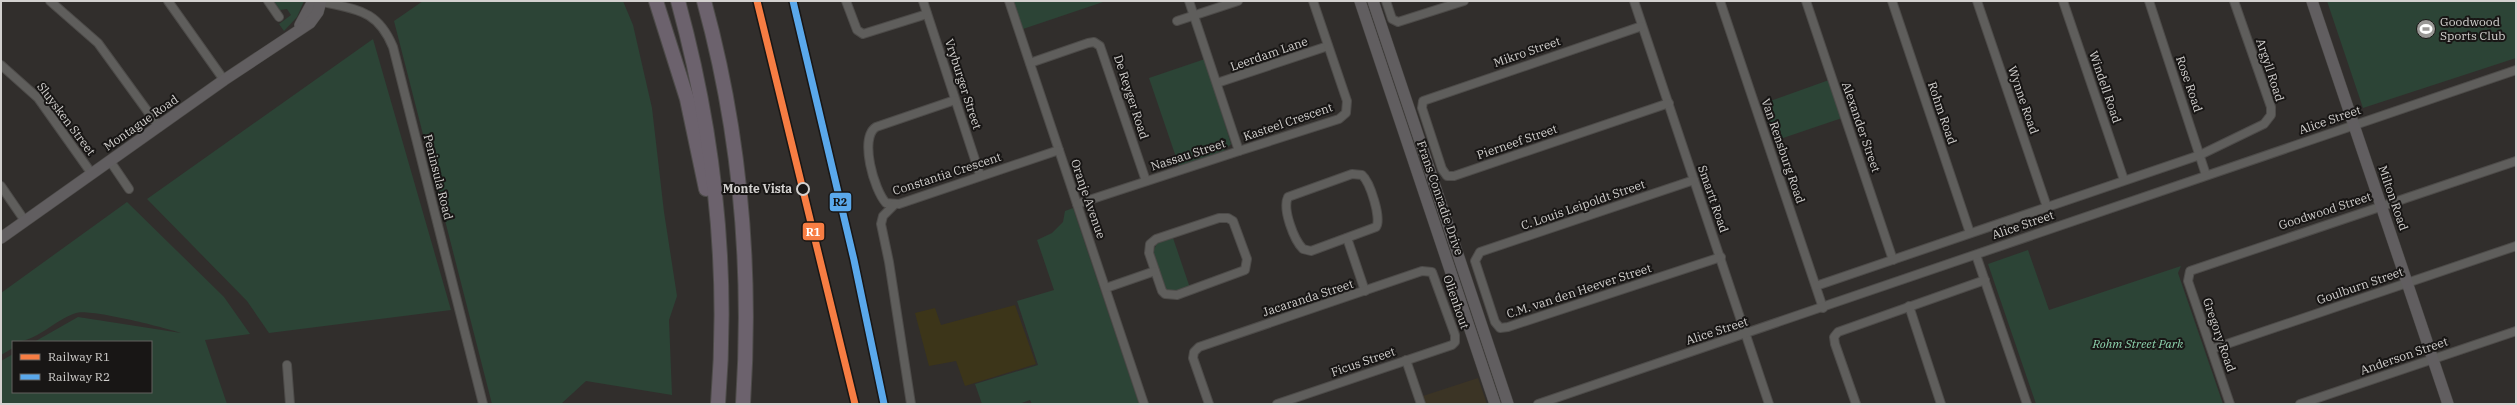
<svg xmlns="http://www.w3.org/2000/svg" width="2517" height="405" viewBox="0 0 2517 405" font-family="'IBM Plex Serif',serif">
	<rect width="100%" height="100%" fill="#312e2c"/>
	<polygon fill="#3b3425" points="1478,378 1487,404 1425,404 1423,396"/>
	<g fill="#2c4436">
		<polygon points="274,1 304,1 297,17 284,31 279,24 291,15 287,9 280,10"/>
		<polygon points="423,1 623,1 633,25 652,108 664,212 677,296 669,320 672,395 586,381 561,404 492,404 394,21"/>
		<polygon points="1013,1 1106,1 1023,29"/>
		<polygon points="2327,1 2516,1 2516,58 2363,108"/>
		<polygon points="373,39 451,310 269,333 247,301 147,199"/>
		<polygon points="1205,59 1231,144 1224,151 1179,166 1149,78"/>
		<polygon points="1829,80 1842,118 1774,141 1762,104"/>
		<path d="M127,202l97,95 26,37 -45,6 22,64h-226v-43l12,-7v38h138v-50h-117l44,-25 103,16c-14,-5 -93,-25 -105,-20 -22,7 -39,29 -63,29v6l-12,7v-62z"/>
		<polygon points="1073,208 1139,404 1032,404 1030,400 1019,404 982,404 975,384 1038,365 1017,301 1054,290 1037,240 1052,233 1063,222 1065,211"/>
		<polygon points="1173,238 1190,288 1172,294 1166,289 1153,252 1157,243"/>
		<polygon points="2028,250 2049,310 2181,266 2178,273 2223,404 2036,404 1988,264"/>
	</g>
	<polygon fill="#3c3519" points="1015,305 1036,364 965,386 956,361 929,366 915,313 935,308 941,325"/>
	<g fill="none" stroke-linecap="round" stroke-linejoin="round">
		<g stroke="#4d4b49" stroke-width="10">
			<g id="street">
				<polyline points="50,1 98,43 159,127"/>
				<polyline points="168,1 224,80"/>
				<polyline points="268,1 279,17"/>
				<path d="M319,1c36,9 58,7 74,46l90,357"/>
				<polyline points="846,1 857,30 863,34 927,14"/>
				<polyline points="923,1 980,175"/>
				<polyline points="1009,1 1144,404"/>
				<polyline points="1386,1 1392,19 1398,22 1464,1"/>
				<polyline points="1634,1 1769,404"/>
				<polyline points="1720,1 1823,308"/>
				<polyline points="1806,1 1893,260"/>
				<polyline points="1892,1 1970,233"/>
				<polyline points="1977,1 2047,207"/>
				<polyline points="2063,1 2124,180"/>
				<polyline points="2149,1 2206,175"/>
				<polyline points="1177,21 1238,1"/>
				<polyline points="1642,26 1423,101 1422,108 1442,169 1447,176 1454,176 1669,103"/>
				<polyline points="1030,63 1088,43 1094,42 1100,46 1146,181"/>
				<polyline points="1,65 38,98 92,174"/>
				<polyline points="1217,83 1328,46"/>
				<path d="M955,100l-79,27c-17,11 -2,63 10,76l13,1 160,-54"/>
				<polyline points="1239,151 1339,119 1346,113 1347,101 1313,1"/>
				<polyline points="110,161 129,189"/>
				<path d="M1352,174l10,1c8,7 20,44 14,52l-65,24 -8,-2c-9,-9 -21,-40 -15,-52z"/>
				<polyline points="1694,180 1480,252 1475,261 1495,322 1500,328 1508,327 1721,257"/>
				<polyline points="1,186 25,221"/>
				<polyline points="895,204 883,216 881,224 889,262 911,404"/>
				<polyline points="1077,204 1239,151 1189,1"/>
				<polygon points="1219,218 1228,218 1233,221 1247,259 1245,270 1177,295 1165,294 1162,291 1149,253 1150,244 1156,239"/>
				<polyline points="1347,238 1365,291"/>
				<polyline points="1976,255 2027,404"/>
				<polyline points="1816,286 2200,155 2264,124 2271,115 2271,107 2234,1"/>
				<polyline points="1106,288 1155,271"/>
				<polyline points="1909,306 1941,404"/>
				<polyline points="2212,349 2516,246"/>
				<polyline points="1406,360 1421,404"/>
				<polyline points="287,365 290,404"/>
				<polyline points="1209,404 1193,358 1194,352 1199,347 1422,271 1432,272 1455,335 1455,342 1452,345 1277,404"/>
				<polyline points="1538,404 2516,70"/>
				<polyline points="1856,404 1835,344 1834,337 1838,332 1985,280"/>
				<polyline points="2230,404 2188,281 2190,271 2516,161"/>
				<polyline points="2300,404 2516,331"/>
			</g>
		</g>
		<g stroke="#4d4b49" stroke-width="12">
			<g id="secondary">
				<polyline points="1360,1 1495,404"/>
				<polyline points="1373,1 1508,404"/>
				<polyline points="2312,1 2448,404"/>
				<polyline points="300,25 313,1"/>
				<polyline points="1,238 224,80 310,23 318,12 321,1"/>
			</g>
		</g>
		<g stroke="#4d4b49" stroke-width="16">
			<g id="highway">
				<polyline points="656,1 687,99 706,189"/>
				<path d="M678,1c36,131 51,267 40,403"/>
				<path d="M704,1c36,131 48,267 39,403"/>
			</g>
		</g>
		<use href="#street" stroke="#5f5e5c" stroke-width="8"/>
		<use href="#secondary" stroke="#615e60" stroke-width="11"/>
		<use href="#highway" stroke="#6c626d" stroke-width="14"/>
		<polyline stroke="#6d6b6a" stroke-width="2" stroke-dasharray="8 4" stroke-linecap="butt" points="793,1 854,260 884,404"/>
		<g stroke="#181615" stroke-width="10">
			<polyline id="rail-1" points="757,1 855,404"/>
		</g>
		<g stroke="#181615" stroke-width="10">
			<polyline id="rail-2" points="793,1 854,260 884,404"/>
		</g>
		<use href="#rail-1" stroke="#f77d43" stroke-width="7"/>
		<use href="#rail-2" stroke="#5aa8eb" stroke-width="7"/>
	</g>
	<defs>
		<g id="stadium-disc" transform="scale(1)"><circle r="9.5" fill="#9a9896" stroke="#181615"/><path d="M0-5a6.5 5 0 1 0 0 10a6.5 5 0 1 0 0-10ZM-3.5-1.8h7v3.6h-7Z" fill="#fff"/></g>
	</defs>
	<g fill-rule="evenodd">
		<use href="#stadium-disc" x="2426" y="29"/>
	</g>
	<circle fill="#181615" stroke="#d3d1cf" stroke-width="2" cx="803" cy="189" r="6"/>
	<g text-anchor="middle" stroke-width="4" stroke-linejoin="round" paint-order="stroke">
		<g font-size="12" fill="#d3d1cf" stroke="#181615" text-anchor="start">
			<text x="2440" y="26">Goodwood<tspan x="2440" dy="14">Sports Club</tspan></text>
		</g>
		<g font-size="12" fill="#d3d1cf" stroke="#181615">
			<text transform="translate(1527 52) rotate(-19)" y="4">Mikro Street</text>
			<text transform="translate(1269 54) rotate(-19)" y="4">Leerdam Lane</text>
			<text transform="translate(2270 70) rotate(72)" y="4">Argyll Road</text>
			<text transform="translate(963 84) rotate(72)" y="4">Vryburger Street</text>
			<text transform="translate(2189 84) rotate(71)" y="4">Rose Road</text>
			<text transform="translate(2105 87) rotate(71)" y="4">Windell Road</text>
			<text transform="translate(1131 97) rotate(72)" y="4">De Reyger Road</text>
			<text transform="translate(2023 100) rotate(71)" y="4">Wynne Road</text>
			<text transform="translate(1942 113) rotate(71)" y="4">Rohm Road</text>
			<text transform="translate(66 119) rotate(53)" y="4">Sluysken Street</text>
			<text transform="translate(2330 120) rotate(-19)" y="4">Alice Street</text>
			<text transform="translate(1288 122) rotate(-19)" y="4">Kasteel Crescent</text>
			<text transform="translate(141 123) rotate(-35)" y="4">Montague Road</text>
			<text transform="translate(1861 127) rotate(71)" y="4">Alexander Street</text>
			<text transform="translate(1517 142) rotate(-19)" y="4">Pierneef Street</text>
			<text transform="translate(1783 151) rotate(71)" y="4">Van Rensburg Road</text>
			<text transform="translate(1188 155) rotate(-18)" y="4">Nassau Street</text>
			<text transform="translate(947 174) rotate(-18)" y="4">Constantia Crescent</text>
			<text transform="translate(438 177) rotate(76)" y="4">Peninsula Road</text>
			<text transform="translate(1440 198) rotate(71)" y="4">Frans Conradie Drive</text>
			<text transform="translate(2393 198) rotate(71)" y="4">Milton Road</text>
			<text transform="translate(1088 199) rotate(71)" y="4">Oranje Avenue</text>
			<text transform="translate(1713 199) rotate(71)" y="4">Smartt Road</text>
			<text transform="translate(1583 205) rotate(-19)" y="4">C. Louis Leipoldt Street</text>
			<text transform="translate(2325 211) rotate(-18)" y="4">Goodwood Street</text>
			<text transform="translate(2023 225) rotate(-19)" y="4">Alice Street</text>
			<text transform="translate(2360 286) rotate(-19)" y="4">Goulburn Street</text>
			<text transform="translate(1579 291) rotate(-18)" y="4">C.M. van den Heever Street</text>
			<text transform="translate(1308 298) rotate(-18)" y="4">Jacaranda Street</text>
			<text transform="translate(1456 302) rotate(71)" y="4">Olienhout</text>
			<text transform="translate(1717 331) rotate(-18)" y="4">Alice Street</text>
			<text transform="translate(2219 335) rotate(71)" y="4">Gregory Road</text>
			<text transform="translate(2404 356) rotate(-19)" y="4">Anderson Street</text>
			<text transform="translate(1363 362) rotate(-19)" y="4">Ficus Street</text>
		</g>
		<g font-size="12" font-weight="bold" fill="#d3d1cf" stroke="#181615" text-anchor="end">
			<text x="792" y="193">Monte Vista</text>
		</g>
		<g font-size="12" font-style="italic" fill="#8fd5af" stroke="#181615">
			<text x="2138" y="348">Rohm Street Park</text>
		</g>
	</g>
	<g stroke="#181615" stroke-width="1.5">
		<rect x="829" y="192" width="23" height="20" rx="4" fill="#5aa8eb"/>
		<rect x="802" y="222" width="23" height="19" rx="4" fill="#f77d43"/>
	</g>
	<g font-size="11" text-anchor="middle" font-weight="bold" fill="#fff">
		<text x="813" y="236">R1</text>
	</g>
	<g font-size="11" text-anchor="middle" font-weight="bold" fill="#111">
		<text x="840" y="206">R2</text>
	</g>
	<rect width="2517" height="405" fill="none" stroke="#d3d1cf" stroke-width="4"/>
	<rect x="12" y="341" width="140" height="52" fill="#181615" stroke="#63615f"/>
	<rect x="20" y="354" width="20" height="6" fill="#f77d43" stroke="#63615f"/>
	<text x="48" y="361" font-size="12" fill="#d3d1cf">Railway R1</text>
	<rect x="20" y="374" width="20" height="6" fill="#5aa8eb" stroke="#63615f"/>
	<text x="48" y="381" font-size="12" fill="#d3d1cf">Railway R2</text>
</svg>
